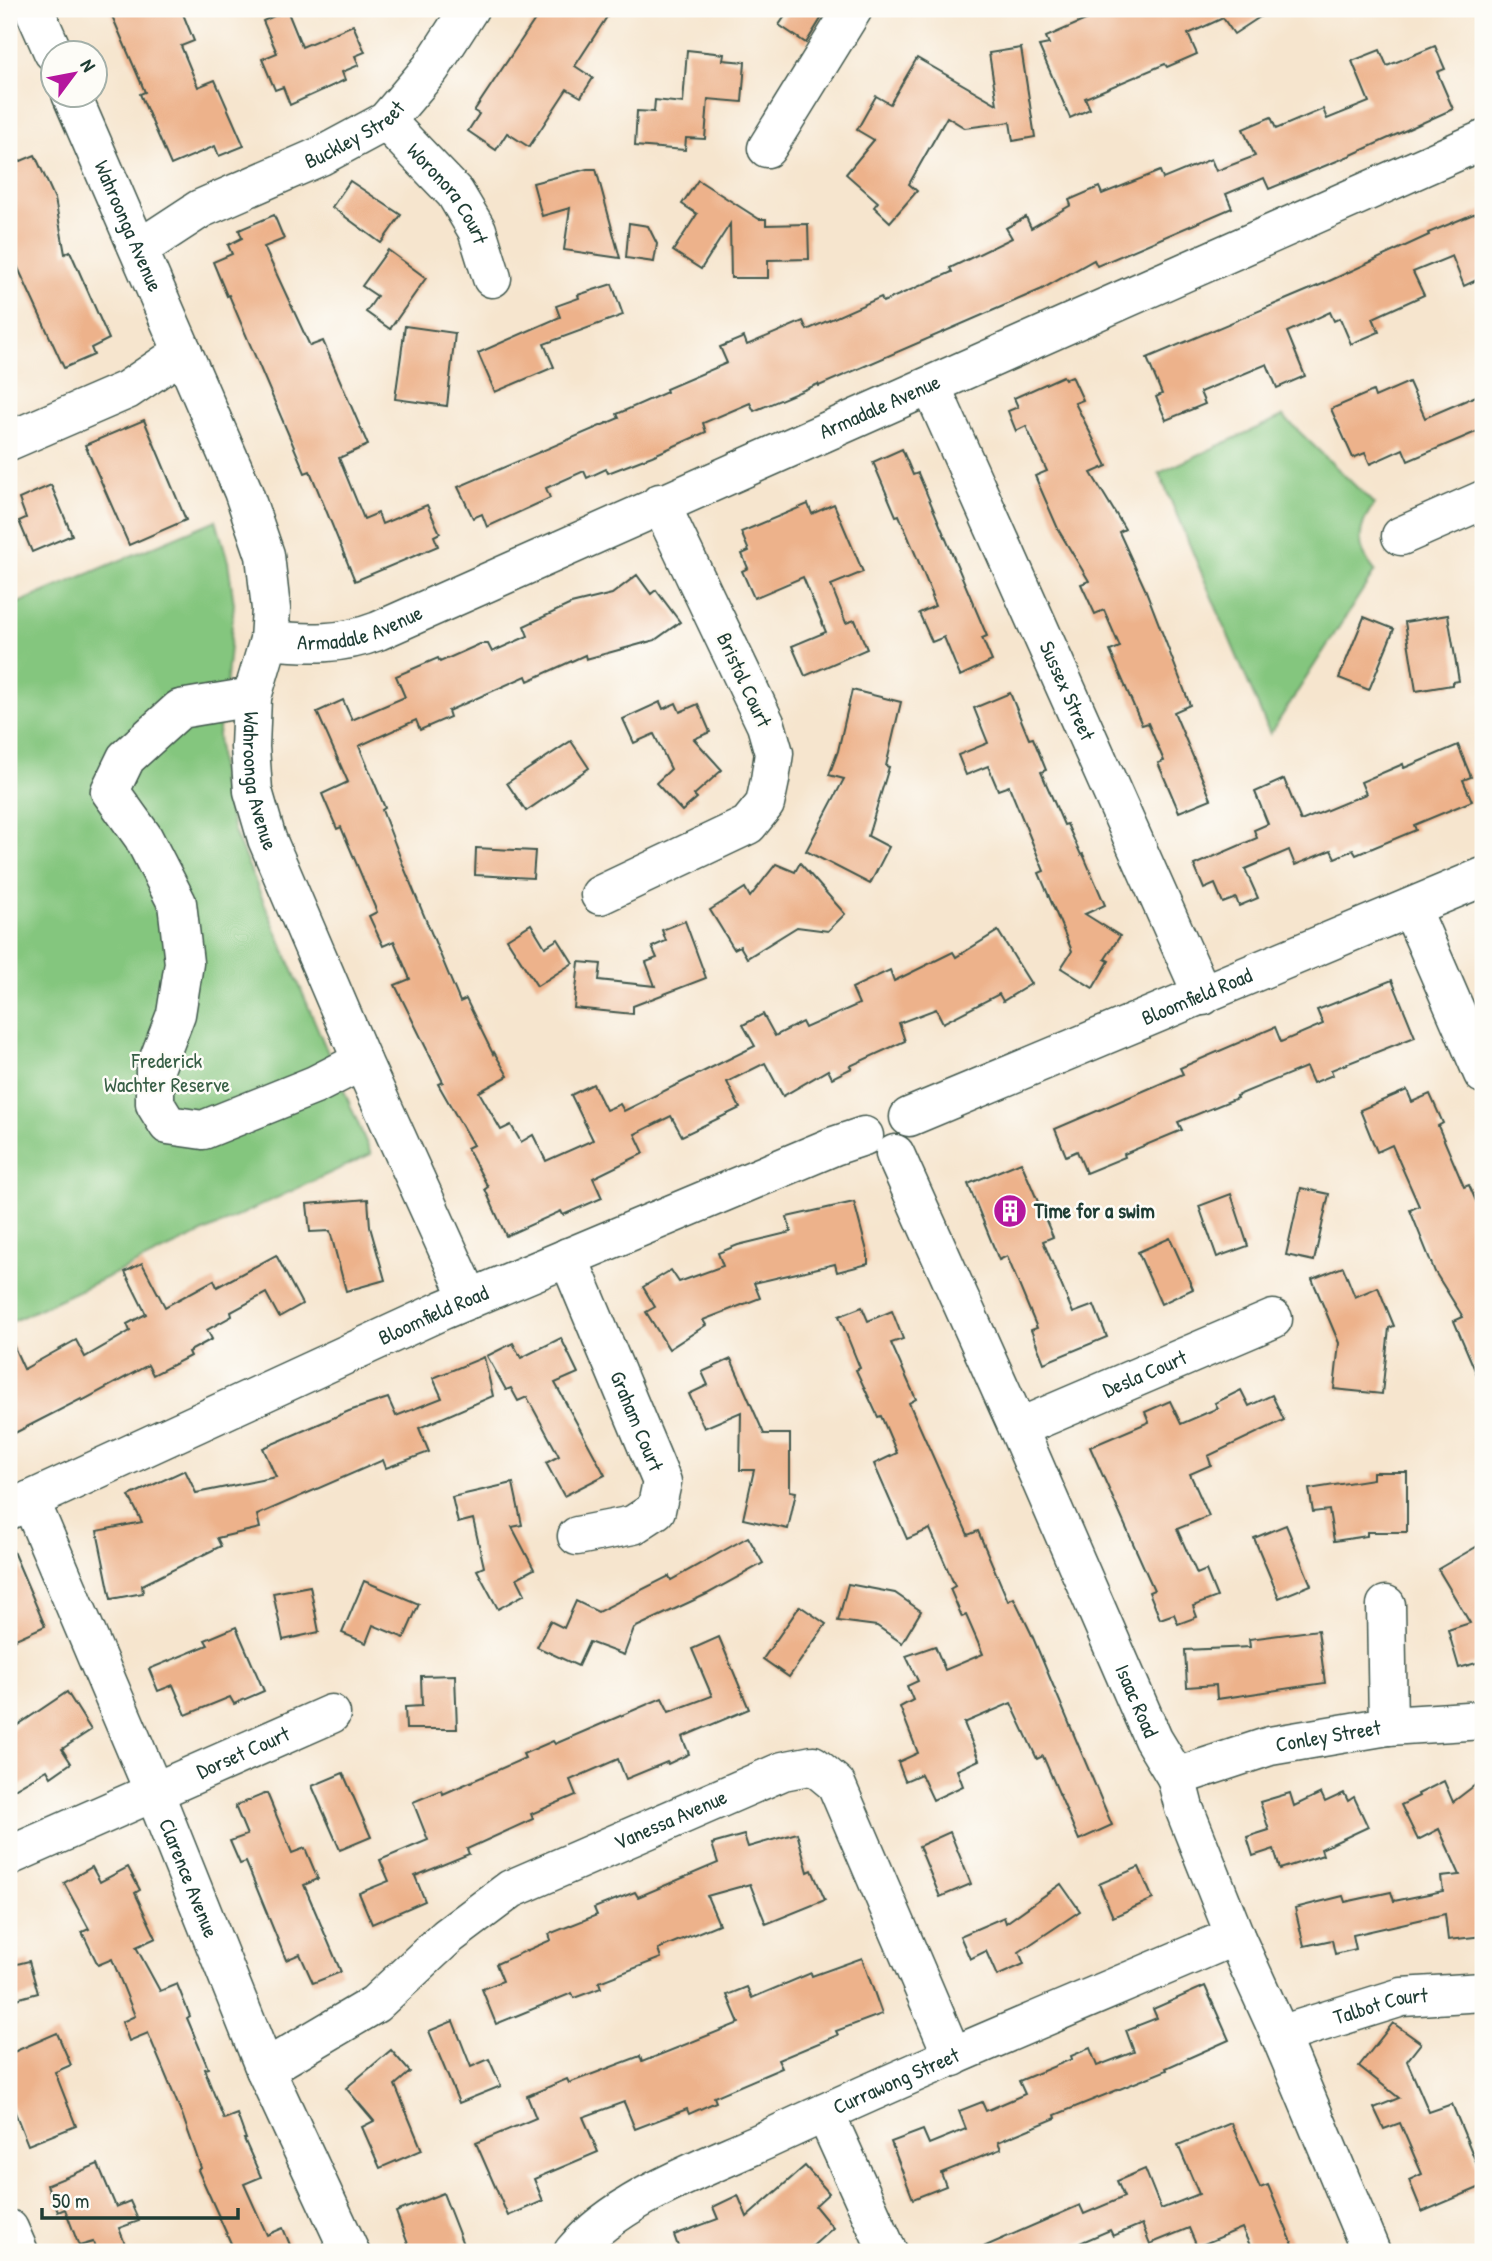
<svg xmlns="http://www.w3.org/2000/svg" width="1492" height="2261" viewBox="0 0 1492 2261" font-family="'Patrick Hand',sans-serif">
	<rect width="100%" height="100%" fill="#fdfcf7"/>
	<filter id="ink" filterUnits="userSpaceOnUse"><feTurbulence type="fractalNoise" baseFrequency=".0143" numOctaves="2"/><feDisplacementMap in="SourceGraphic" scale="14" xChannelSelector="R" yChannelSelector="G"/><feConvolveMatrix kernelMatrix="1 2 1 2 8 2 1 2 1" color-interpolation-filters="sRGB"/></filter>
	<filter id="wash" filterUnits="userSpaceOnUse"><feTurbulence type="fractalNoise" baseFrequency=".00686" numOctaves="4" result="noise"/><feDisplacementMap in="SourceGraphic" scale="28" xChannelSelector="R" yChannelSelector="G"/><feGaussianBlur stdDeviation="1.57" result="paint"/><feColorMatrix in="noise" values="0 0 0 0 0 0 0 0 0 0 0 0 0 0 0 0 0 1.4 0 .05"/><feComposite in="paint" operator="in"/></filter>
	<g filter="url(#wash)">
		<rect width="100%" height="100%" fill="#f6e5ce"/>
		<g fill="#84c67e" stroke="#528259" stroke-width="2">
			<path d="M1283,416l91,88c-17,25 -19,43 1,67l-105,163 -111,-261z"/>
			<polygon points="216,520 228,561 234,604 225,699 218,734 221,785 235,834 371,1154 9,1323 9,607"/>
		</g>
		<g id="blocks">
			<g fill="#edb28b">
				<polygon points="109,9 181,9 194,41 181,46 198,87 215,80 244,146 219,156 215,146 171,165 140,94 145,92"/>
				<polygon points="542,9 612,9 575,66 593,78 581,97 567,89 529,147 507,133 496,150 468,131 479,114 474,111"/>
				<polygon points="790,9 827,9 806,43 779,25"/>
				<polygon points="1111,9 1272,9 1234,34 1223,18 1188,34 1197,54 1167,67 1165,64 1085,98 1090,109 1070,118 1039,46 1049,44 1046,37"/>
				<polygon points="287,10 302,47 353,25 365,52 355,56 359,65 342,72 345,80 290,105 283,87 275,90 262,59 277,53 263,21"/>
				<polygon points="1435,46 1445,69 1437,72 1453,109 1349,156 1269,189 1264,178 1226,194 1232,208 1097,266 1094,260 1040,290 819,386 818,384 754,411 750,403 703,423 706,432 652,456 608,473 606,469 587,478 584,471 546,488 550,498 487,527 482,514 473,518 458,487 619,418 617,414 667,392 666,389 727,363 720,347 744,337 747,345 803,321 807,330 881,297 883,302 952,272 950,268 1012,238 1006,228 1026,217 1031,228 1071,205 1069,200 1099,187 1102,194 1160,171 1163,179 1211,159 1216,171 1255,156 1243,129 1271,117 1276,129 1323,109 1327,119 1369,102 1352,61 1380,50 1387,66"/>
				<polygon points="1021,48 1035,137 1013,141 1010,122 965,128 947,117 909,184 917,191 890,222 874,207 878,202 846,174 874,140 857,130 876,96 890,104 917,58 997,104 989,53"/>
				<polygon points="687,50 724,54 723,60 745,62 742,102 708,99 705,139 686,138 685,150 635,146 637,111 654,112 655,100 683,103"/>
				<polygon points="35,155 55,199 65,254 70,251 109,339 91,348 94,355 64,368 13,257 9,258 9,166"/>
				<polygon points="587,169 596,169 620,258 564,250 570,208 542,216 533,183"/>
				<polygon points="698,180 759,219 766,219 766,225 808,224 809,259 768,260 768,278 731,278 730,224 701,269 673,251 697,214 682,204"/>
				<polygon points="350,181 401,215 381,243 332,207"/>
				<polygon points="1483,210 1483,277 1464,286 1452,256 1413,272 1424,295 1373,318 1379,332 1351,344 1340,318 1334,321 1330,312 1287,332 1305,376 1277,388 1267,364 1200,392 1205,404 1166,420 1156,397 1162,394 1147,358 1325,283 1429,235 1428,233"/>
				<polygon points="274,215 284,239 264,247 310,346 323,341 368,445 339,458 364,519 378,513 382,524 427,505 440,533 434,536 438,546 355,581 310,471 305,473 229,295 227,296 213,262 232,254 228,245 242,238 239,230"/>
				<polygon points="629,223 648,226 657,244 654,262 626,258"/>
				<polygon points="388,250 426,278 390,329 366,312 377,296 362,286"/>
				<polygon points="612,284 623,315 544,344 554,367 495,392 478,353 560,317 556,306 579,298 578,295"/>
				<polygon points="405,326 455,333 447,406 395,399"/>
				<polygon points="1063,376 1065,379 1072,376 1083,400 1075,403 1107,466 1091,473 1125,529 1119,532 1146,591 1190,705 1174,712 1211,799 1179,812 1158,763 1164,761 1148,723 1142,725 1110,651 1120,647 1104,610 1095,614 1081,584 1089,581 1059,531 1035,476 1047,471 1026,426 1016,431 1008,411 1018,407 1014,398"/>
				<polygon points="1409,382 1425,418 1483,393 1483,429 1408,461 1403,449 1370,464 1365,453 1353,458 1331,409 1373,391 1375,397"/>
				<polygon points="144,420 186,520 129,545 85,445"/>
				<polygon points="902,449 913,475 918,473 987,636 982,638 992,661 960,676 944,637 932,642 919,613 935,606 931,597 933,596 899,515 896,516 873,462"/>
				<polygon points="51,485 72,535 32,552 19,521 26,518 19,499"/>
				<polygon points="808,504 812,514 834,504 863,572 831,585 846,623 855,620 867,649 805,676 792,646 826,632 803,577 754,598 742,571 748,568 742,554 749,551 741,532"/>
				<polygon points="637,575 651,594 656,590 680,622 655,640 586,659 585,655 528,681 526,676 448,711 450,717 420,730 416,720 359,746 385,808 382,810 405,870 460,1002 466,999 493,1054 494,1052 508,1076 479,1092 501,1130 511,1125 521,1142 533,1135 546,1161 593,1140 571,1095 593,1084 606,1110 620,1104 624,1111 755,1046 743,1025 763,1014 775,1036 802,1022 805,1028 859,1004 852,988 890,970 894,981 953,952 956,957 998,931 1031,984 1003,1001 999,994 943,1023 936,1009 899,1023 905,1041 850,1066 852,1068 832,1078 828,1070 783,1096 765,1063 727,1082 740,1108 682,1136 671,1116 635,1134 644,1153 593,1178 602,1198 563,1215 561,1211 506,1236 485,1189 488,1187 467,1148 473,1145 438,1084 443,1082 395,985 410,979 394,941 383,946 369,916 377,912 341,827 337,829 322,794 348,782 317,712 343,700 352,720 405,697 396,676 438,658 440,662 480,644 488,644 492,652 528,636 524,626 571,604 612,594"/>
				<polygon points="1448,615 1459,681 1452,682 1452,685 1416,691 1405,622"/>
				<polygon points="1364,617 1394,629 1369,690 1339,678"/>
				<polygon points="852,690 901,702 886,766 889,767 868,836 889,847 870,884 806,851 844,779 829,775 838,751"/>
				<polygon points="1010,693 1029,739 1033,738 1046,770 1041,772 1064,825 1067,824 1081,855 1083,854 1105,905 1085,914 1120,936 1105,959 1109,961 1093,988 1061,968 1072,951 1039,873 1044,871 1009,786 998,790 988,766 966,775 958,755 988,743 974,708"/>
				<polygon points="660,702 663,709 676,703 680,712 698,704 710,732 694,739 722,770 694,795 697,798 682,811 656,783 671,769 654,734 634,743 623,719"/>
				<polygon points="571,741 589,768 526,811 507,783"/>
				<polygon points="1458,745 1471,777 1463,780 1472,801 1414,825 1416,830 1356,855 1353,850 1335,858 1331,850 1295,865 1289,850 1245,869 1258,898 1239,906 1236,898 1223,903 1215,884 1204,889 1194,865 1257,838 1254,830 1268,824 1255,792 1284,779 1301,821 1366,794 1361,782 1403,764 1404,768"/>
				<polygon points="476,848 535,851 533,878 475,875"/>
				<polygon points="800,863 845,914 828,931 797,927 747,958 740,946 734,949 710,910 745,888 750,897 776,864 795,872"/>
				<polygon points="685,921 706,978 633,1006 633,1014 574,1008 579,962 601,964 599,980 655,986 646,962 657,958 652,947 666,941 662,930"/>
				<polygon points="531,924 545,947 558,939 573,963 537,986 507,939"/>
				<polygon points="1392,980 1415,1037 1331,1070 1333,1075 1313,1083 1306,1067 1236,1096 1237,1098 1178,1122 1182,1130 1124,1154 1125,1157 1086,1173 1077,1151 1066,1156 1055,1129 1183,1074 1180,1068 1275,1027 1281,1042 1323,1024 1317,1010"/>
				<polygon points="1407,1090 1412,1102 1430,1094 1443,1123 1438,1126 1464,1187 1469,1185 1483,1217 1483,1389 1454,1321 1463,1317 1435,1272 1410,1210 1419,1206 1392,1145 1377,1152 1360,1110"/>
				<polygon points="1021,1162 1053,1237 1043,1241 1073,1313 1094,1305 1107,1337 1044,1363 1031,1330 1037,1328 1007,1256 999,1260 968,1184"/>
				<polygon points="1301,1188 1329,1194 1314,1261 1286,1255"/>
				<polygon points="1231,1194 1248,1246 1217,1257 1199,1206"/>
				<polygon points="368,1199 370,1227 385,1280 346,1291 330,1231 310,1232 307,1204"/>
				<polygon points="854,1202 868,1255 868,1264 837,1272 835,1264 754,1283 760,1298 703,1320 706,1325 669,1349 646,1312 655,1307 643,1287 671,1270 679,1282 723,1266 718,1253 738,1245 791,1232 787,1217"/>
				<polygon points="1170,1238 1193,1289 1161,1304 1138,1252"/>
				<polygon points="276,1255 302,1304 279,1317 266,1293 231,1312 232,1316 207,1330 212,1339 188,1352 190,1356 153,1375 148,1365 82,1401 81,1399 9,1436 9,1336 24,1369 76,1340 85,1357 130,1331 127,1324 146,1314 125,1272 142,1263 165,1307 214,1280 217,1287"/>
				<polygon points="1343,1267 1355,1297 1378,1287 1394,1326 1389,1328 1382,1394 1334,1389 1339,1343 1312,1279"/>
				<polygon points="862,1307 868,1321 892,1311 903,1339 891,1343 916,1399 909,1403 968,1535 978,1531 1008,1601 1014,1598 1031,1633 1112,1825 1079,1840 1043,1756 1037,1759 1011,1703 964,1723 979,1760 957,1770 963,1786 933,1800 921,1774 905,1781 898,1762 918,1753 900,1707 913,1700 907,1686 918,1681 906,1656 935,1646 945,1670 983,1654 966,1615 962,1617 950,1589 955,1586 930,1529 907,1539 874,1464 897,1453 881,1416 878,1417 856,1370 860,1368 839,1316"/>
				<polygon points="561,1338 578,1373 555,1383 605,1475 564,1496 546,1463 559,1456 527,1397 518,1401 511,1388 506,1390 487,1356 513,1343 521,1358"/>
				<polygon points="484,1357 493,1396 419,1428 429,1452 386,1468 383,1460 257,1515 260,1528 217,1538 221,1546 142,1585 143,1593 111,1599 97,1531 142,1522 129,1496 185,1470 196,1493 276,1477 263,1448 349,1411 388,1398 396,1416 442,1398 433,1378"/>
				<polygon points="731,1359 764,1434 790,1434 790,1491 796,1492 788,1529 743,1519 754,1470 740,1470 741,1412 704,1428 689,1394 708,1385 702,1372"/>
				<polygon points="1241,1390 1249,1406 1272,1395 1284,1420 1208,1456 1211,1465 1190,1474 1209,1516 1177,1529 1197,1574 1206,1570 1217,1597 1193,1606 1197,1617 1178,1624 1174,1614 1160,1619 1149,1592 1154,1590 1090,1447 1149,1422 1145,1412 1170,1401 1181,1424 1218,1408 1215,1403"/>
				<polygon points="1373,1472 1407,1472 1407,1532 1367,1532 1367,1536 1334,1541 1329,1510 1313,1512 1309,1489 1373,1479"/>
				<polygon points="513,1483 522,1525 512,1527 534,1569 517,1578 525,1594 498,1609 477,1570 484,1567 473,1519 458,1523 452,1497"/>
				<polygon points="1286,1525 1311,1585 1279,1598 1254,1538"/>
				<polygon points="748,1537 763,1563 707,1594 634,1628 624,1655 589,1642 578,1666 537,1647 550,1621 564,1628 576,1601 598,1612 669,1576 671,1580"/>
				<polygon points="9,1542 45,1626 9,1642"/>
				<polygon points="1483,1543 1483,1661 1459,1668 1448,1630 1470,1623 1438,1569"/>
				<polygon points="364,1581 419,1604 404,1638 373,1625 366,1643 342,1633"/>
				<polygon points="848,1584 895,1593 921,1611 902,1643 877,1626 838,1621"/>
				<polygon points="310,1586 319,1632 283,1640 273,1593"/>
				<polygon points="800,1606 826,1624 789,1677 763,1659"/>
				<polygon points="236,1627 264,1691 234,1704 230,1697 186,1715 173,1685 158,1691 149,1669 208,1645 205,1640"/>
				<polygon points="1318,1630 1325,1683 1217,1699 1216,1685 1187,1687 1185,1650 1250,1647 1249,1639"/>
				<polygon points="719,1637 749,1709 682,1737 689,1754 668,1764 667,1762 626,1779 618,1759 570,1780 576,1795 531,1814 533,1819 467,1849 469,1854 415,1876 425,1901 372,1924 359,1893 389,1881 380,1860 428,1840 413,1802 442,1790 443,1794 525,1758 523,1754 553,1741 555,1744 662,1698 669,1712 712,1696 692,1649"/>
				<polygon points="455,1675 457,1729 406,1729 405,1707 422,1706 421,1676"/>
				<polygon points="67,1692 91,1730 62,1749 71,1763 51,1777 47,1770 9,1792 9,1731"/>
				<polygon points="343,1773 371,1837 340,1850 312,1786"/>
				<polygon points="1483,1779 1483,1936 1448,1940 1445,1914 1353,1935 1356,1949 1335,1954 1332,1940 1304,1946 1295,1908 1343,1896 1345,1902 1391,1892 1394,1901 1443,1891 1441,1877 1460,1875 1439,1829 1418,1840 1401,1805 1419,1796 1418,1794 1444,1781 1453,1802"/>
				<polygon points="267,1793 292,1853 305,1848 318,1879 304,1885 341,1972 313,1983 300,1954 286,1960 246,1862 240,1864 230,1841 247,1835 235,1806"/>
				<polygon points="1290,1793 1294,1806 1321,1793 1325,1802 1344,1793 1348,1801 1354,1797 1368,1827 1321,1849 1323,1855 1280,1869 1274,1849 1253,1856 1247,1837 1269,1830 1260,1802"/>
				<polygon points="950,1832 971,1884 940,1897 919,1846"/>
				<polygon points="797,1833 808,1872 812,1870 825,1900 766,1924 750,1884 707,1896 719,1924 658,1949 661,1958 599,1982 601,1988 574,1998 572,1993 496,2024 482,1989 503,1981 496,1964 551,1940 549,1934 597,1915 594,1908 635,1892 638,1897 718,1863 712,1844 744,1835 748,1847"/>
				<polygon points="92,1867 100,1882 128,1867 140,1890 135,1893 156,1938 136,1947 160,1991 177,1984 190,2016 187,2018 208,2068 204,2069 224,2119 237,2114 246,2139 244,2139 261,2177 244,2184 267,2235 283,2228 293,2252 228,2252 234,2250 198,2170 201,2168 182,2114 148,2033 129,2041 122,2022 135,2016 112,1959 98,1965 82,1932 89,1929 64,1883"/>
				<polygon points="1139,1867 1153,1899 1113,1917 1099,1884"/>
				<polygon points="1061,1884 1080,1911 1019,1952 1024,1964 997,1976 986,1951 970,1959 960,1936 1004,1917 1006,1923"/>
				<polygon points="862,1958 882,2014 836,2031 838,2035 778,2060 782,2068 714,2097 716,2102 689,2114 687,2109 635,2129 624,2102 583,2117 598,2152 534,2179 543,2201 508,2216 476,2143 536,2118 527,2096 567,2079 569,2083 640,2056 642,2062 739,2023 727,1995 747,1987 752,1998 811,1973 812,1976"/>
				<polygon points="29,1961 38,1993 9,2001 9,1966"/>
				<polygon points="1205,1986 1229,2040 1166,2068 1167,2070 1055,2115 1056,2118 998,2142 1001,2149 941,2173 946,2186 913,2199 891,2142 923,2130 929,2144 966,2129 959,2111 982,2102 986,2111 1025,2094 1019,2081 1072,2059 1071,2056 1090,2048 1097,2066 1134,2052 1126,2030 1157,2018 1153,2009"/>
				<polygon points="453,2021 471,2067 489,2059 501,2086 459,2103 429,2031"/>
				<polygon points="1393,2023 1421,2043 1407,2061 1429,2112 1452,2104 1483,2179 1483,2186 1422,2212 1409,2180 1422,2174 1400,2123 1384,2129 1374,2108 1399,2098 1359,2066"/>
				<polygon points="57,2033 71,2065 55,2072 76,2126 28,2145 9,2097 9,2054"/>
				<polygon points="391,2050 410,2072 395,2085 422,2150 380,2168 362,2127 374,2121 346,2088"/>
				<polygon points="1231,2123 1260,2188 1268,2185 1296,2252 1253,2252 1242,2228 1197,2247 1189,2228 1150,2244 1142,2224 1113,2236 1110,2230 1059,2252 972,2252 1080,2205 1084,2214 1124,2197 1117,2181 1145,2169 1161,2209 1199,2194 1178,2145"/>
				<polygon points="98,2164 116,2207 130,2201 139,2221 119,2228 128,2252 97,2252 93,2242 79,2246 65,2209 58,2212 47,2185"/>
				<polygon points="805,2166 829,2193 815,2206 833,2228 806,2252 680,2252 674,2235 718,2219 713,2207 738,2195 747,2217"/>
				<polygon points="443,2193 466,2252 411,2252 396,2212"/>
			</g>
		</g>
	</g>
	<g filter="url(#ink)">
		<use href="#blocks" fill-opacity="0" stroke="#3f564b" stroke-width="2"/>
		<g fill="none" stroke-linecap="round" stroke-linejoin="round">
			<g stroke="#3f564b" stroke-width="41">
				<g id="minor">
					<polyline points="34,9 53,52"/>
					<path id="s1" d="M71,94l172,397 22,64 6,54 -2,31 -17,57 -2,50 3,44 14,48 95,222 108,238"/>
					<path id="s2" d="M386,121l69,72 22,37 15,48"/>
					<polyline points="767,148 853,9"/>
					<path id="s3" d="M139,249l61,-40 121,-53 65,-35 45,-53 38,-59"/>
					<path id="s4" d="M931,386l272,610"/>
					<polyline points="9,441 127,390 183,352"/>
					<polyline points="1401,536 1483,500"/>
					<path id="s5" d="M269,640c39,4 73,5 109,-9 368,-167 737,-327 1105,-491"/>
					<polyline points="252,697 180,709 126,758 110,791 143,837 177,903 184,963 176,1014 155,1069 155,1104 168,1125 203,1130 315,1085 362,1061"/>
					<polyline points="600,895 748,825 765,804 770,780 774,753 766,725 660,503"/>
					<polyline points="1411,908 1483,1074"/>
					<path id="s6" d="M909,1117l574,-240"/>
					<path id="s7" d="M895,1154l123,274 135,311 23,38 8,31 51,128 45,99 91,217"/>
					<path id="s8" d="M568,1257l94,225 -6,28 -23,15 -56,11"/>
					<path id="s9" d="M1018,1428l255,-109"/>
					<path id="s10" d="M30,1500l124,292 111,277 85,183"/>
					<path id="s11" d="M9,1510l434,-200 391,-164 30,-10"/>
					<polyline points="1386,1605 1388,1726"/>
					<path id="s12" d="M1176,1777l94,-31 118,-20 95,-6"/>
					<path id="s13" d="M9,1856l322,-142"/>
					<path id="s14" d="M1280,2035l122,-38 81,-5"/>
					<path id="s15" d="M265,2069l110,-65 72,-67 64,-48 272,-118 30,-6 23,19 117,273"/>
					<polyline points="825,2113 888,2252"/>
					<polyline points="9,2229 19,2252"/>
					<path id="s16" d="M573,2252c45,-54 132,-84 195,-113 154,-72 311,-136 467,-203"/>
				</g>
			</g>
			<use href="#minor" stroke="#fff" stroke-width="38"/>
		</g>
	</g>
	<defs>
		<g id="building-disc" transform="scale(1.75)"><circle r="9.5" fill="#b5179e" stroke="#fdfcf7"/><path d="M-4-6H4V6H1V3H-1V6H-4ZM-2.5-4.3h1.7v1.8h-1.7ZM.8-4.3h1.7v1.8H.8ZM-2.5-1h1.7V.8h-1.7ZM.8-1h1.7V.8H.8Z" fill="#fff"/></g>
	</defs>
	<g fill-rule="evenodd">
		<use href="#building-disc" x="1010" y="1211"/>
	</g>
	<g text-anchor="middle" stroke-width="5" stroke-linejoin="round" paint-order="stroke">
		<g font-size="21" fill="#1f3d34" stroke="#fdfcf7">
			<text dy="7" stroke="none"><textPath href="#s3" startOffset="245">Buckley Street</textPath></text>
			<text dy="7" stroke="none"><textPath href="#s2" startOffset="96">Woronora Court</textPath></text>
			<text dy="7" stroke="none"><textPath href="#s1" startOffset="144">Wahroonga Avenue</textPath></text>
			<text dy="7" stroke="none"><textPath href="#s5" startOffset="660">Armadale Avenue</textPath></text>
			<text dy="7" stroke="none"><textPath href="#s5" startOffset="93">Armadale Avenue</textPath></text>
			<text transform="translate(744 680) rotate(65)" y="7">Bristol Court</text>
			<text dy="7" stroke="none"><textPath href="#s4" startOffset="334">Sussex Street</textPath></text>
			<text dy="7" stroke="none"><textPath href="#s1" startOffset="730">Wahroonga Avenue</textPath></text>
			<text dy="7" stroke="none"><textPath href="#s6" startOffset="312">Bloomfield Road</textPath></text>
			<text dy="7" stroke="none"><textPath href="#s11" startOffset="467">Bloomfield Road</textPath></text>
			<text dy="7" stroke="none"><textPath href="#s9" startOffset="138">Desla Court</textPath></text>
			<text dy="7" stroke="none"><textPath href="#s8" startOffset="178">Graham Court</textPath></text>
			<text dy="7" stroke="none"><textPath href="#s7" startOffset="598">Isaac Road</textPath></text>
			<text dy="7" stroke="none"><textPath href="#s12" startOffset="158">Conley Street</textPath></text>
			<text dy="7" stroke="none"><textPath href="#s13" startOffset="256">Dorset Court</textPath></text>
			<text dy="7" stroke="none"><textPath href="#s15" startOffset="480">Vanessa Avenue</textPath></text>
			<text dy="7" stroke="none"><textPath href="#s10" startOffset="410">Clarence Avenue</textPath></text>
			<text dy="7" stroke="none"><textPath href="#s14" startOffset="105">Talbot Court</textPath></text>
			<text dy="7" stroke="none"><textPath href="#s16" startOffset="368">Currawong Street</textPath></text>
		</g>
		<g font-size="21" fill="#385f46" stroke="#fdfcf7">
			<text x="167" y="1068">Frederick<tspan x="167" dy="24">Wachter Reserve</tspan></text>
		</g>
		<g font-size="21" font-weight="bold" fill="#1f3d34" stroke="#fdfcf7" text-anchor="start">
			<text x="1034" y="1218">Time for a swim</text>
		</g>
	</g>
	<rect width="1492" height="2261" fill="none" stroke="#fdfcf7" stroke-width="35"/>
	<g transform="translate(74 74) rotate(58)"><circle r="33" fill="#fdfcf7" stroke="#a4b0a9" stroke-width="2"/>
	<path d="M0-5L12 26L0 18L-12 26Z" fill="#b5179e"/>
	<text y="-10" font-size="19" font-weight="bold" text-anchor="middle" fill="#1f3d34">N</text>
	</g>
	<path d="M42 2208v10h196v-10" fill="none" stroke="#1f3d34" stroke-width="3.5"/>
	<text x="52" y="2208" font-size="21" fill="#1f3d34" stroke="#fdfcf7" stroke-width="5" paint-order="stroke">50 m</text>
</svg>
